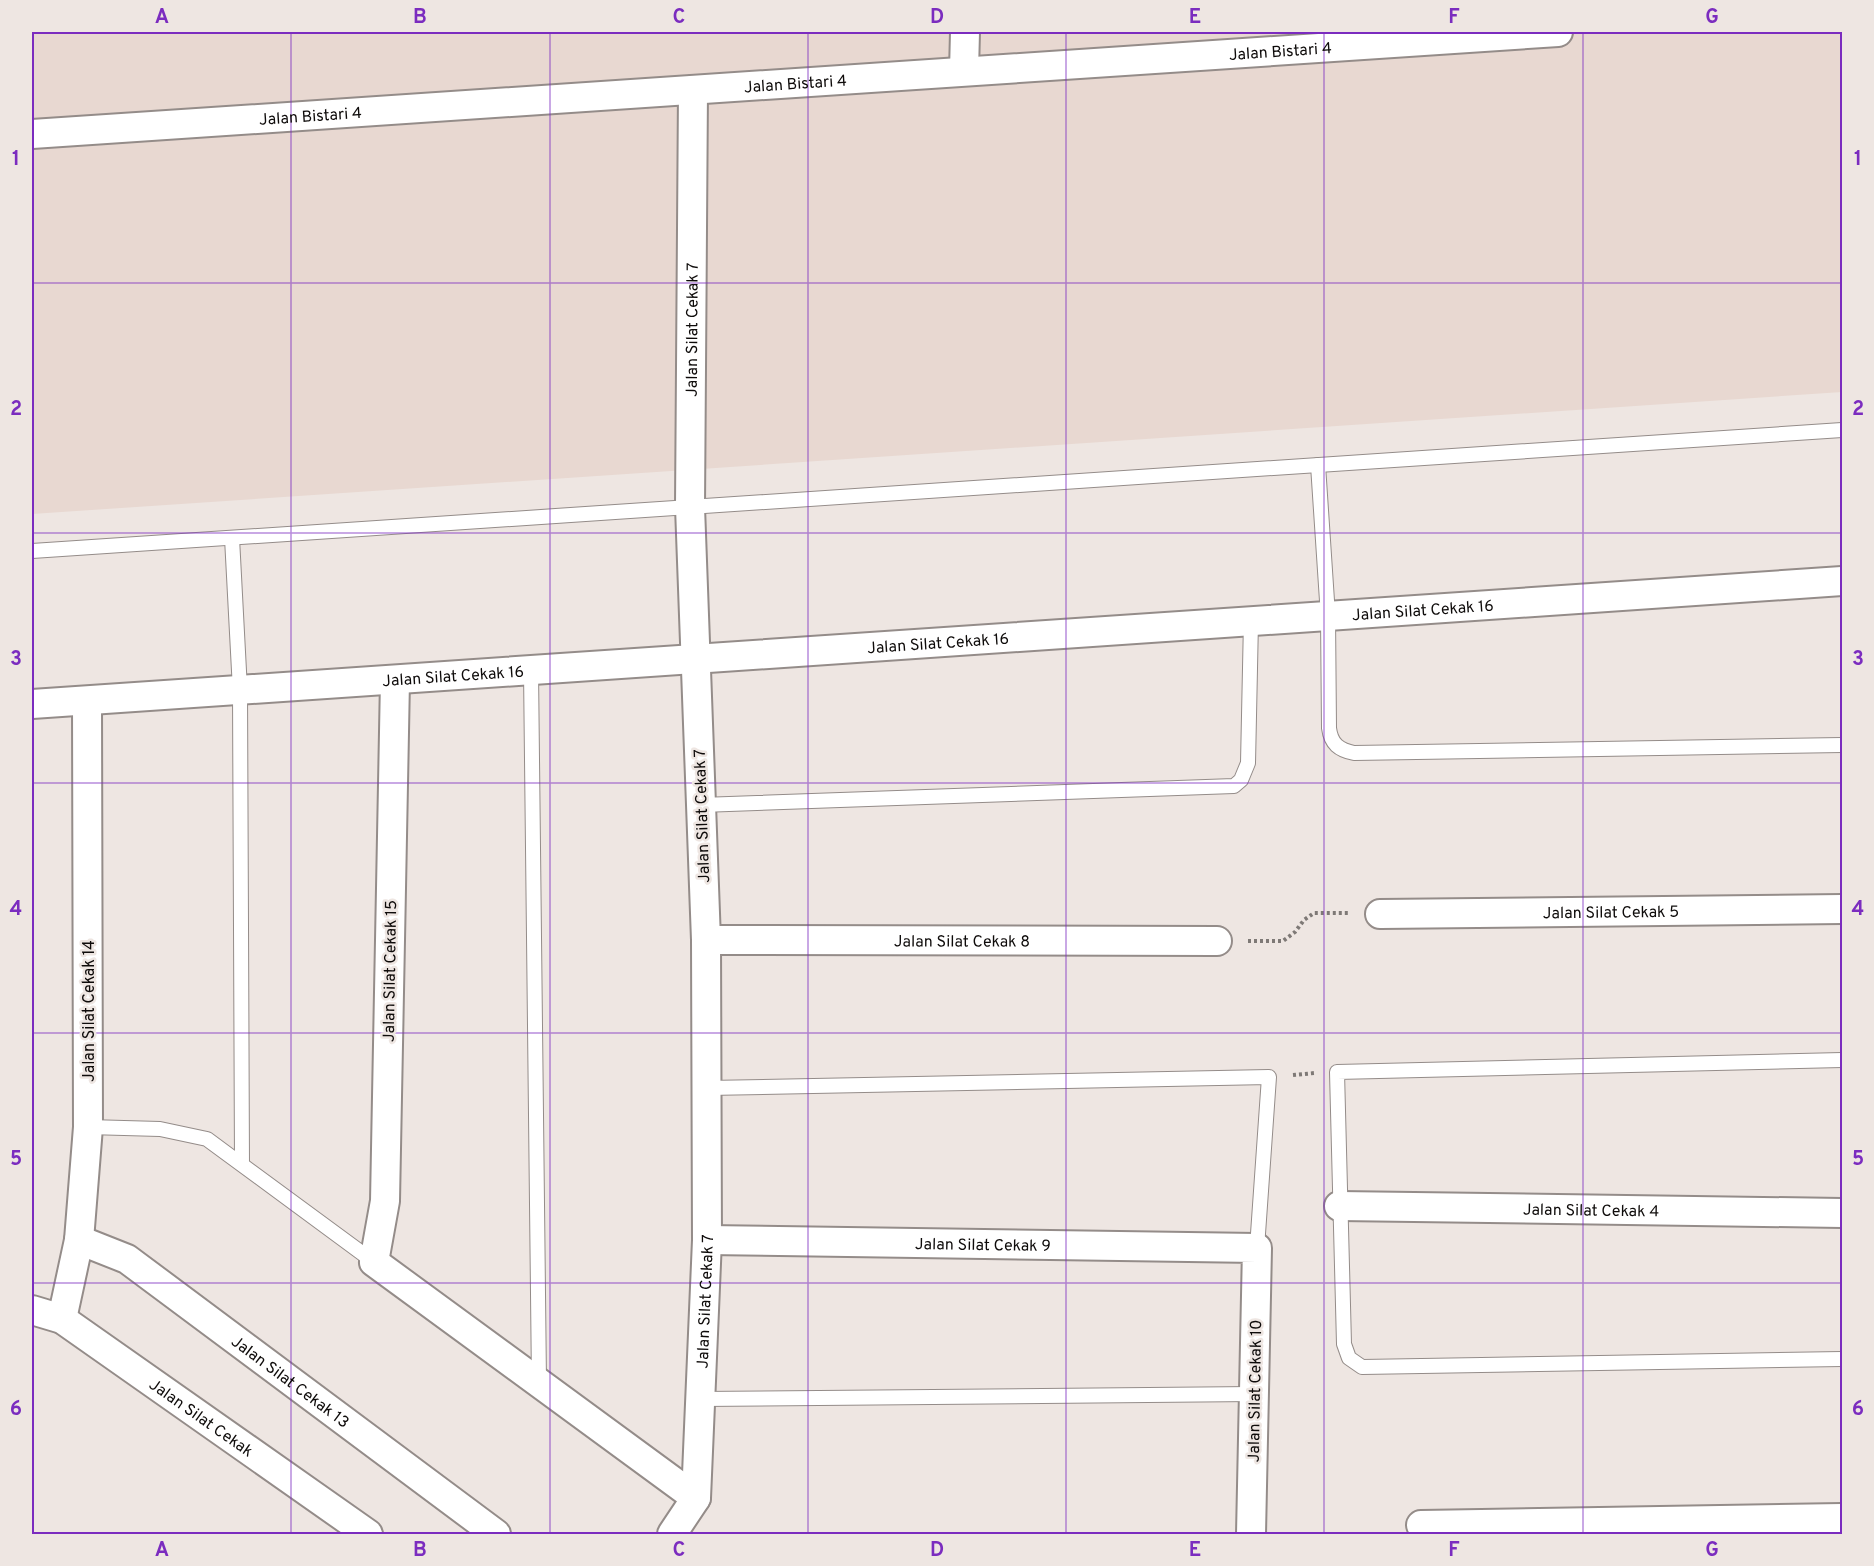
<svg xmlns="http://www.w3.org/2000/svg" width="1874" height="1566" viewBox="0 0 1874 1566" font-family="Overpass,sans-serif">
	<rect width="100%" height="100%" fill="#eee6e2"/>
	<polygon fill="#e8d8d1" points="32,32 1842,32 1842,392 32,514"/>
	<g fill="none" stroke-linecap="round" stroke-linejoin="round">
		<g stroke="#948c89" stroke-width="16">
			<g id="lane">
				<path d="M1318,465l10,151 1,112c2,16 10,22 25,25l488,-8"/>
				<polyline points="232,538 240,690 242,1164"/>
				<polyline points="32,551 1842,430"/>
				<polyline points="531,670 539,1382"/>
				<polyline points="701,805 1234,786 1241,780 1248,763 1251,621"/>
				<polyline points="1842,1060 1337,1072 1344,1344 1349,1358 1362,1367 1842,1359"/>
				<polyline points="707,1088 1269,1077 1257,1248"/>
				<polyline points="88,1127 160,1129 207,1139 374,1262"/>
				<polyline points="700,1399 1254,1394"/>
			</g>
		</g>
		<g stroke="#948c89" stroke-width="32">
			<g id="street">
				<polyline points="964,71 965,32"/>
				<path id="s1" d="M32,134l1526,-102"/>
				<polyline points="395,680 385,1201 374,1262 696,1498"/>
				<path id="s2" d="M32,704l1810,-123"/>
				<path id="s3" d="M1380,914l462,-5"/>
				<path id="s4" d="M706,940l511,1"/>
				<path id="s5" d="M1339,1206l503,7"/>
				<path id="s6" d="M79,1240l48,19 369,275"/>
				<path id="s7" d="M707,1240l550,8 -6,286"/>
				<path id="s8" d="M32,1310l30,9 306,215"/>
				<polyline points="62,1319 79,1240 88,1127 87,701"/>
				<polyline points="1421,1525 1842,1518"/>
				<path id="s9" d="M672,1534l24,-36 11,-258 -1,-300 -16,-433 3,-417"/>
			</g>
		</g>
		<g stroke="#7e7976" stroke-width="4" stroke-dasharray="3 3" stroke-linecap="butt">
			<polyline points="1248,941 1283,941 1295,932 1304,920 1314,913 1350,913"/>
			<polyline points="1293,1075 1315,1073"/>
		</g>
		<use href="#lane" stroke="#fff" stroke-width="14"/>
		<use href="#street" stroke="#fff" stroke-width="28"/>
	</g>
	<path fill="none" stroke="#7b2cbf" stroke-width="1.5" stroke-opacity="0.55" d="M291,32v1502M550,32v1502M808,32v1502M1066,32v1502M1324,32v1502M1583,32v1502M32,283h1810M32,533h1810M32,783h1810M32,1033h1810M32,1283h1810"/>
	<g text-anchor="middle" stroke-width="5" stroke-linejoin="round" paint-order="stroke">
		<g font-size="16" fill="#0e0b0a" stroke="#eee6e2">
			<text dy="6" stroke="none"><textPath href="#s1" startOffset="1251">Jalan Bistari 4</textPath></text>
			<text dy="6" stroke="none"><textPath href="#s1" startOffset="765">Jalan Bistari 4</textPath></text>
			<text dy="6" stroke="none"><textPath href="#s1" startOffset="279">Jalan Bistari 4</textPath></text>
			<text dy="6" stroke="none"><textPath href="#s9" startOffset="1212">Jalan Silat Cekak 7</textPath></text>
			<text dy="6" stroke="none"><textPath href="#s2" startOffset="1394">Jalan Silat Cekak 16</textPath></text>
			<text dy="6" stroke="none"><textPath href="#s2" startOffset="908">Jalan Silat Cekak 16</textPath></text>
			<text dy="6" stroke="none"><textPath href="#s2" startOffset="422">Jalan Silat Cekak 16</textPath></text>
			<text transform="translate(701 816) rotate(-92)" y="6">Jalan Silat Cekak 7</text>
			<text dy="6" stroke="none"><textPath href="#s3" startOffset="231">Jalan Silat Cekak 5</textPath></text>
			<text dy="6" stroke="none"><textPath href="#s4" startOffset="256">Jalan Silat Cekak 8</textPath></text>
			<text transform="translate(389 971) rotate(-89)" y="6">Jalan Silat Cekak 15</text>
			<text transform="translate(88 1011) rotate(-90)" y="6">Jalan Silat Cekak 14</text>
			<text dy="6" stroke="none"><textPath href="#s5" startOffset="252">Jalan Silat Cekak 4</textPath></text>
			<text dy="6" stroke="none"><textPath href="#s7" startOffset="276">Jalan Silat Cekak 9</textPath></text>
			<text dy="6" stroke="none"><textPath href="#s9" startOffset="240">Jalan Silat Cekak 7</textPath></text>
			<text dy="6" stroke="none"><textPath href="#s6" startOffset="256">Jalan Silat Cekak 13</textPath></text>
			<text transform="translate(1254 1391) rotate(-89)" y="6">Jalan Silat Cekak 10</text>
			<text dy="6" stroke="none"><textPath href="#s8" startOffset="202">Jalan Silat Cekak</textPath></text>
		</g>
	</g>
	<rect width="1874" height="1566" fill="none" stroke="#eee6e2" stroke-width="66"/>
	<rect x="33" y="33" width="1808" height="1500" fill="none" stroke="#7b2cbf" stroke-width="2"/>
	<g font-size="20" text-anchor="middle" font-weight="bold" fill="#7b2cbf">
		<text x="162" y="23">A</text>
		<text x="420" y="23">B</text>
		<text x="679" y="23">C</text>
		<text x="937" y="23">D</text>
		<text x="1195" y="23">E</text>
		<text x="1454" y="23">F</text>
		<text x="1712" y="23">G</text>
		<text x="16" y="165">1</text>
		<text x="1858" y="165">1</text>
		<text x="16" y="415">2</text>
		<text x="1858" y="415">2</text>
		<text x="16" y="665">3</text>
		<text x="1858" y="665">3</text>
		<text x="16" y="915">4</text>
		<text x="1858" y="915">4</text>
		<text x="16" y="1165">5</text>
		<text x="1858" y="1165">5</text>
		<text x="16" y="1415">6</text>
		<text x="1858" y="1415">6</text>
		<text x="162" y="1556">A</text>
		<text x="420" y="1556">B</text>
		<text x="679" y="1556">C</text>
		<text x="937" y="1556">D</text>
		<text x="1195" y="1556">E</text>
		<text x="1454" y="1556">F</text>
		<text x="1712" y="1556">G</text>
	</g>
</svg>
